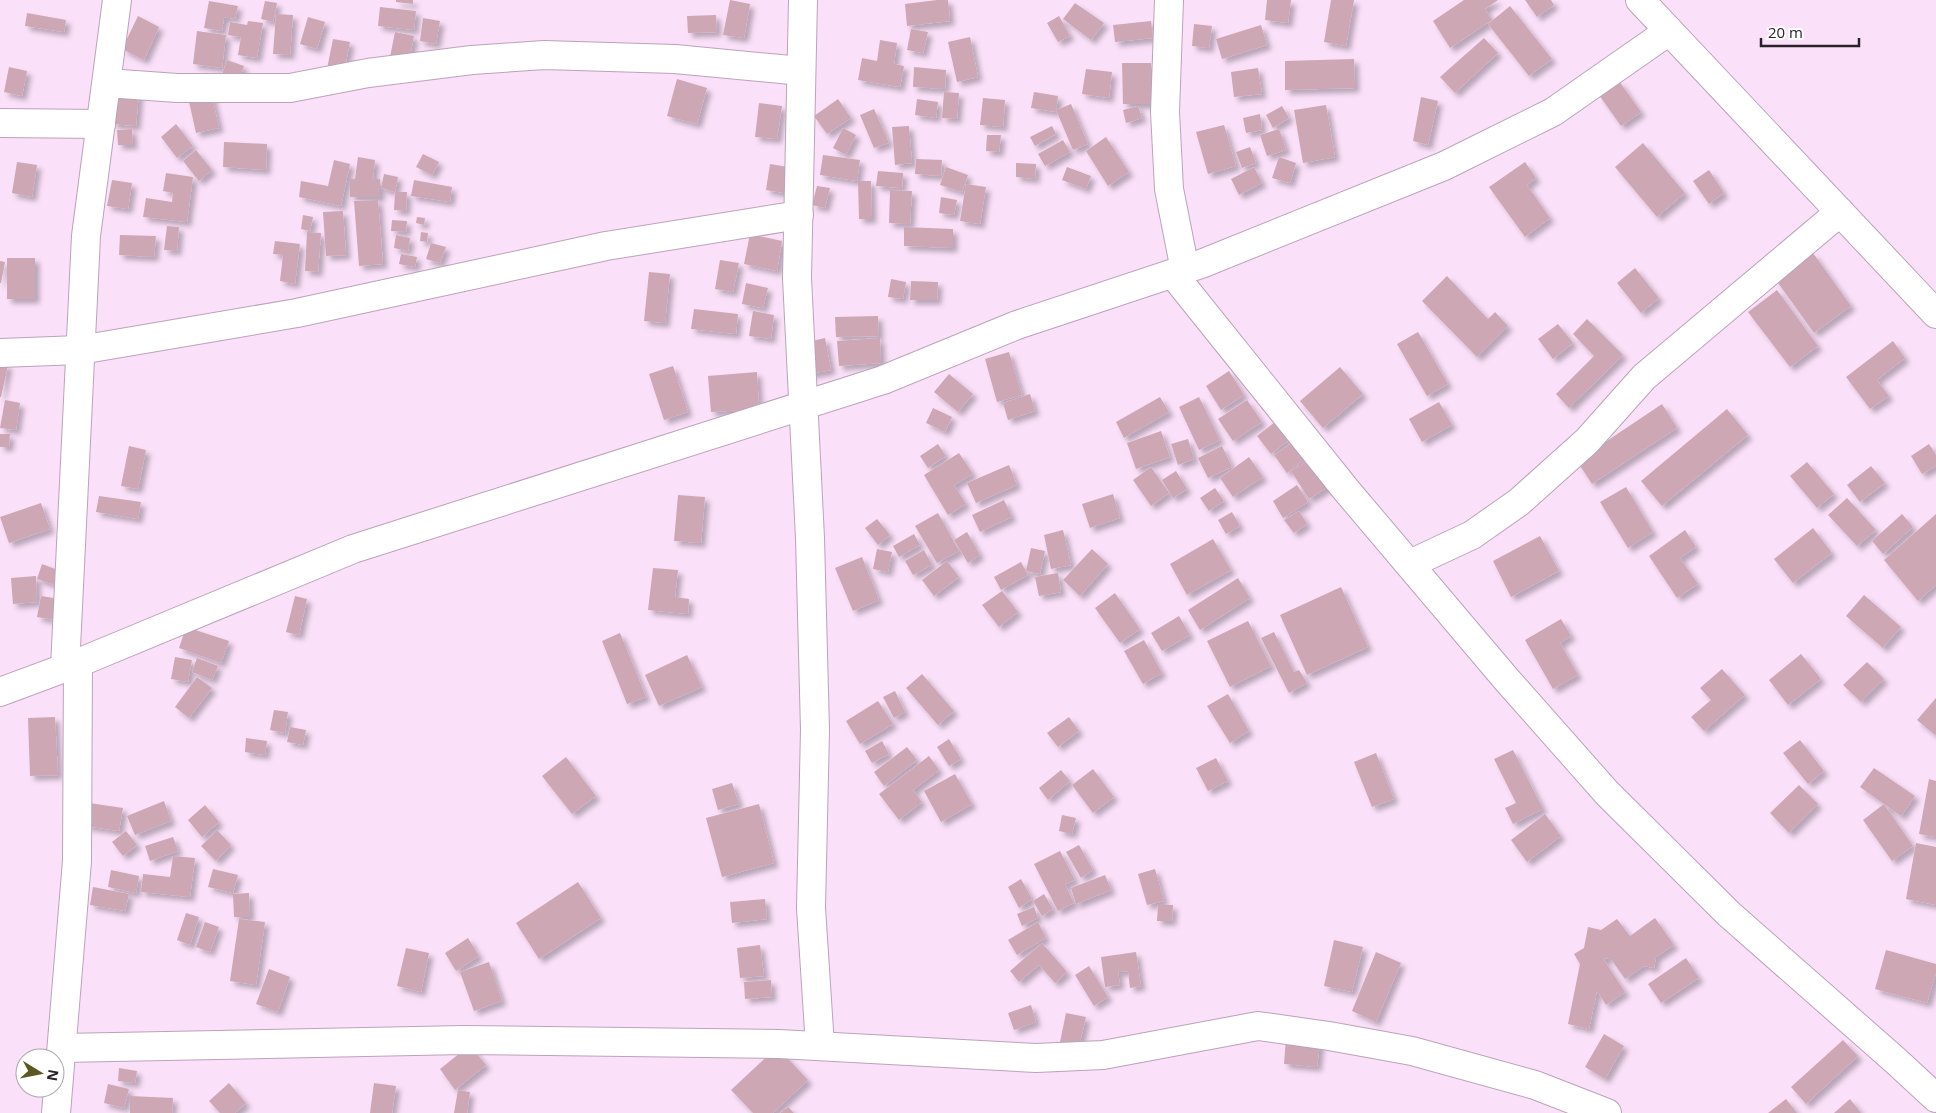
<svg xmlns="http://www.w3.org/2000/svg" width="1936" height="1113" viewBox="0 0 1936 1113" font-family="'Open Sans',sans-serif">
	<defs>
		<filter id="shadow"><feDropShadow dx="4.5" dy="4.5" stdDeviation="2.5" flood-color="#0004"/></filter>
	</defs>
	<rect width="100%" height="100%" fill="#fae0f8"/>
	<g fill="#cea7b5" filter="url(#shadow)">
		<polygon points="396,0 413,0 413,4 396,2"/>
		<polygon points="730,0 750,4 744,38 723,35"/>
		<polygon points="937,0 948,0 950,21 907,26 905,4"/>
		<polygon points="1267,0 1291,0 1288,23 1265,20"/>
		<polygon points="1331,0 1354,0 1346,46 1324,42"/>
		<polygon points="1464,0 1498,0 1485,9 1492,20 1450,48 1433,21"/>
		<polygon points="1525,0 1551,0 1554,5 1537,17"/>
		<polygon points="209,1 238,6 235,19 224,17 222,31 204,28"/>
		<polygon points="265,1 277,3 273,22 261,19"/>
		<polygon points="1075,3 1104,23 1091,40 1063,19"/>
		<polygon points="1510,6 1552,59 1529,76 1488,24"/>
		<polygon points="380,7 416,11 414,30 378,26"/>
		<polygon points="27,13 66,20 64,32 25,26"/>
		<polygon points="276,14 293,15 290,55 273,54"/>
		<polygon points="716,15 717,32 688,33 687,16"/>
		<polygon points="138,16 159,27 144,60 122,49"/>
		<polygon points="1059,16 1070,36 1058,42 1047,23"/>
		<polygon points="308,17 325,22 317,49 300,44"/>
		<polygon points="423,18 440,21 436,44 420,41"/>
		<polygon points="248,21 263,23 257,58 238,55 241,37 228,35 230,22 247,25"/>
		<polygon points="1151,21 1153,38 1115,42 1113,25"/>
		<polygon points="1194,24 1212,26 1209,48 1192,46"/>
		<polygon points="1261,25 1267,45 1222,59 1216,39"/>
		<polygon points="911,29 928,32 923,53 907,50"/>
		<polygon points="197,31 226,35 222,68 193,64"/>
		<polygon points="395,32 414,36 409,61 390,57"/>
		<polygon points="970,37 978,77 957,82 948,42"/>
		<polygon points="1484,38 1498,53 1455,93 1440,77"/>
		<polygon points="333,39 350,42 344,72 327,69"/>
		<polygon points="880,40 897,43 894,64 904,66 900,87 858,80 862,58 877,61"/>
		<polygon points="1354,59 1355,88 1285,90 1285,61"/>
		<polygon points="227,60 244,66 239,81 222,75"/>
		<polygon points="1122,63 1151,63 1151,104 1123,104"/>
		<polygon points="9,67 27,71 22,96 4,92"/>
		<polygon points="914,67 946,70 945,89 913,87"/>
		<polygon points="1258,68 1262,94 1234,97 1231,72"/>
		<polygon points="1086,69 1112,72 1109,98 1082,94"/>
		<polygon points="677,79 707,88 697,124 667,116"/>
		<polygon points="1619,81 1641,112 1621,126 1599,95"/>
		<polygon points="114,90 139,92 136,126 112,124"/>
		<polygon points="211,92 219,128 196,133 188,97"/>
		<polygon points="944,92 959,93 957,119 942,118"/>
		<polygon points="1034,92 1058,96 1056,112 1031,108"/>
		<polygon points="1421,97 1438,101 1428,145 1413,141"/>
		<polygon points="983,98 1005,100 1003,127 980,125"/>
		<polygon points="838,99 851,118 827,134 814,116"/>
		<polygon points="917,99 938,102 936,118 915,115"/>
		<polygon points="759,103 782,106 777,139 755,137"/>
		<polygon points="1071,104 1088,144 1073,150 1056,110"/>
		<polygon points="1326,105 1335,157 1303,163 1294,110"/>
		<polygon points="1138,106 1142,118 1126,123 1123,110"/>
		<polygon points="1282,106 1289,118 1273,128 1266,115"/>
		<polygon points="874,109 889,143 874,148 860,115"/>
		<polygon points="1260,114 1262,130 1246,133 1243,118"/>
		<polygon points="176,124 193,146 177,158 161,137"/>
		<polygon points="1224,125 1236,166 1208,174 1196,132"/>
		<polygon points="909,126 912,163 895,165 892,127"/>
		<polygon points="1052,126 1056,134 1035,146 1030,137"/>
		<polygon points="843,128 856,135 846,155 833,148"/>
		<polygon points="132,129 133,145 118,145 117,130"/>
		<polygon points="1279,129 1286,150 1267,156 1260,135"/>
		<polygon points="987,135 1001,135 999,152 986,151"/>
		<polygon points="1106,137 1129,172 1108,186 1086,151"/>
		<polygon points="1063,140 1070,152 1045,166 1038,154"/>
		<polygon points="224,142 267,144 266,170 223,167"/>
		<polygon points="1643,143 1685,193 1657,217 1615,167"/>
		<polygon points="1250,147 1256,163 1242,168 1236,152"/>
		<polygon points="196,150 212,170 199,181 183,161"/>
		<polygon points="423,154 439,162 432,175 416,167"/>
		<polygon points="823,155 860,160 857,181 820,175"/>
		<polygon points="358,157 375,160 373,179 380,179 380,197 350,197 350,179 355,179"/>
		<polygon points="1279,157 1296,163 1290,183 1272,178"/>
		<polygon points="916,159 942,160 941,176 915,174"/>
		<polygon points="334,160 350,164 341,206 299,197 301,181 328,186"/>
		<polygon points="17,162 37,165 32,197 12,193"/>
		<polygon points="1525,162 1536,178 1527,185 1550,218 1525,237 1489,187"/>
		<polygon points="1016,163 1036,164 1035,179 1016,177"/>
		<polygon points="770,164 794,168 790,194 766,190"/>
		<polygon points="946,167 968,175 962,192 940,185"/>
		<polygon points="1067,167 1091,176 1086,189 1062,180"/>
		<polygon points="1254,167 1262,183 1239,195 1231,179"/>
		<polygon points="1709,170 1724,193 1709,204 1693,181"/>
		<polygon points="878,171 903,173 902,188 876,186"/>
		<polygon points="166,173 193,177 187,222 143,217 146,198 172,202 173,193 163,191"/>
		<polygon points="384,174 398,177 395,192 381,188"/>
		<polygon points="112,180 132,183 128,209 107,206"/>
		<polygon points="414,180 452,187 450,202 411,196"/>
		<polygon points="858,181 871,181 872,219 859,219"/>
		<polygon points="966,184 986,187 980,224 960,221"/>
		<polygon points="817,186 830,188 825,208 812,205"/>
		<polygon points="890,190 912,191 910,224 889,223"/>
		<polygon points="395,192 407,192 406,211 394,210"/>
		<polygon points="941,197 957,200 954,215 939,213"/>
		<polygon points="378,200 383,264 359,266 354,201"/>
		<polygon points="343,211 346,255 326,256 323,212"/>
		<polygon points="303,215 313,217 310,231 301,229"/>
		<polygon points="417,217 425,218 424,225 416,223"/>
		<polygon points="392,220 407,221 406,232 391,231"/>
		<polygon points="167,226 179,227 177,251 164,250"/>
		<polygon points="904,227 953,229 953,248 904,246"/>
		<polygon points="307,232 321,233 318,272 305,271"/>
		<polygon points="421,232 428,233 427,242 420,241"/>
		<polygon points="750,234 782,241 777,271 744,264"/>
		<polygon points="120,235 156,236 154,257 119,255"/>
		<polygon points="396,235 410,238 408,251 394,248"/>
		<polygon points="275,241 300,244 295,284 280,281 283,255 273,254"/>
		<polygon points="431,243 446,247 440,263 426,259"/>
		<polygon points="1813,253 1851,306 1814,333 1776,280"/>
		<polygon points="401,254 417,257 415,267 399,264"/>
		<rect x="7" y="258" width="28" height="41"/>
		<polygon points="720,260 739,263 733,292 715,289"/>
		<polygon points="0,261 5,262 1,283 0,283"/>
		<polygon points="1635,268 1659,298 1641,313 1617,283"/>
		<polygon points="649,272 670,274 665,323 644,321"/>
		<polygon points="1447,276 1488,319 1495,312 1508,326 1477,357 1422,301"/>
		<polygon points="891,279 906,282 903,299 888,297"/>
		<polygon points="911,281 938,282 937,300 910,300"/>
		<polygon points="746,283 768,288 763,308 742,304"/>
		<polygon points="1777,290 1818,346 1790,367 1748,312"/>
		<polygon points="694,309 738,314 736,334 691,329"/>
		<polygon points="753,311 774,315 771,339 749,336"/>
		<polygon points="878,316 879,336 836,337 835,317"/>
		<polygon points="1587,319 1623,355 1569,408 1556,394 1594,356 1573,334"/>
		<polygon points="1558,324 1573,343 1553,359 1538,339"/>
		<polygon points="1418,332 1448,384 1427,396 1397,344"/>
		<polygon points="825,338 831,370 810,374 804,343"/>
		<polygon points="880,338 881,363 839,366 837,341"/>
		<polygon points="1893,341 1905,358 1877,380 1889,396 1870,409 1846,377"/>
		<polygon points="1009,352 1022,395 997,402 985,359"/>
		<polygon points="0,363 8,365 1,397 0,397"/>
		<polygon points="673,366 688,412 664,420 649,374"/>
		<polygon points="1340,367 1363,394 1323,428 1300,401"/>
		<polygon points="1229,371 1244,395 1221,410 1206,386"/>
		<polygon points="757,372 759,409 711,412 708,376"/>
		<polygon points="949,374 973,394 958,412 934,392"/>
		<polygon points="1030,394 1035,411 1008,420 1003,403"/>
		<polygon points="1160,397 1169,412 1124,438 1116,422"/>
		<polygon points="1199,397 1220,440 1199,450 1179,407"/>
		<polygon points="5,400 20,403 16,430 0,428"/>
		<polygon points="1247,400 1262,422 1233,441 1218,419"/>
		<polygon points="1439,402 1452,425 1422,442 1409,419"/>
		<polygon points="1662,404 1677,428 1592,484 1577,461"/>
		<polygon points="933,408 952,417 945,432 926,423"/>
		<polygon points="1727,409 1748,435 1662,506 1641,481"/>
		<polygon points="1275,422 1289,440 1271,454 1257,436"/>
		<polygon points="1161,431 1170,457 1136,469 1127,443"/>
		<polygon points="0,434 10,434 9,447 0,447"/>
		<polygon points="1188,439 1194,459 1178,465 1171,444"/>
		<polygon points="1296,440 1308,457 1287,473 1274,455"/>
		<polygon points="938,444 946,456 928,468 920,456"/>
		<polygon points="1929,444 1936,455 1936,466 1922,474 1911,456"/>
		<polygon points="129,446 146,450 138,489 121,486"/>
		<polygon points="1222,446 1232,467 1208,478 1198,458"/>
		<polygon points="959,453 973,474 954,485 966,504 948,515 924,475"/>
		<polygon points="1249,457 1263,477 1233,497 1220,478"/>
		<polygon points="1313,458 1331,485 1309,499 1291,471"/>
		<polygon points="1807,462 1834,494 1817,508 1790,476"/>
		<polygon points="1009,465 1017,485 976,503 967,483"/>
		<polygon points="1871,466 1885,483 1860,502 1847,485"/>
		<polygon points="1151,467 1169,493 1151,506 1133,480"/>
		<polygon points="1176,471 1187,489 1173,498 1162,480"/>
		<polygon points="1297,485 1308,502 1283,518 1273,501"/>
		<polygon points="1626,487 1653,532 1628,548 1600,502"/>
		<polygon points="1215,488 1224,501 1209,511 1200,498"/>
		<polygon points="1113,494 1120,518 1090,528 1082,504"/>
		<polygon points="678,495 705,497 701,543 674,541"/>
		<polygon points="99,496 141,502 138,519 96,512"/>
		<polygon points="1847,498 1876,530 1857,546 1828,515"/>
		<polygon points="1004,500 1012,517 980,532 972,515"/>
		<polygon points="41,503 50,529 9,543 0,517"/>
		<polygon points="1299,511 1307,524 1294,533 1284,520"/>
		<polygon points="1232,512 1240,526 1226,534 1218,520"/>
		<polygon points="938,513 959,551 937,563 915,526"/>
		<polygon points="1902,514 1913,527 1883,554 1872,541"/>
		<polygon points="1936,514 1936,585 1918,601 1884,560"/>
		<polygon points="877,519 890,535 878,545 865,528"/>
		<polygon points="1813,528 1832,553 1793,583 1774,559"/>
		<polygon points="1063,530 1071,565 1051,569 1044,535"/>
		<polygon points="1685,530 1696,547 1680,558 1698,584 1677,598 1649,556"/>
		<polygon points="967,532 980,555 968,563 954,540"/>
		<polygon points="914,534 920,545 899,557 893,546"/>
		<polygon points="1540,536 1559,571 1511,597 1493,561"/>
		<polygon points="1213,539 1231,570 1187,595 1170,564"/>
		<polygon points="1031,548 1045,551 1040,574 1026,571"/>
		<polygon points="877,549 892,552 888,572 873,569"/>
		<polygon points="1092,549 1108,564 1080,596 1063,580"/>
		<polygon points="924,550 932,565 913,575 905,561"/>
		<polygon points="862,557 879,600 853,611 835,568"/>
		<polygon points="947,561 959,577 934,596 922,580"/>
		<polygon points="1021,562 1028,575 1001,590 994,577"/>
		<polygon points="42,564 66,573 61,587 37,579"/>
		<polygon points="653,568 678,570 675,597 689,599 688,614 648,610"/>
		<polygon points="1058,573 1061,592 1039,596 1035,577"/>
		<polygon points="36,576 37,602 13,604 11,578"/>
		<polygon points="1238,578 1250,598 1200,630 1188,610"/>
		<polygon points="1341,587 1368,647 1307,675 1280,615"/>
		<polygon points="1002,591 1018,612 999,627 982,605"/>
		<polygon points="1115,593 1140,629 1120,643 1095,608"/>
		<polygon points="1864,595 1901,627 1883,648 1846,616"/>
		<polygon points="41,596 60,599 56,620 37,617"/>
		<polygon points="295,596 307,599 299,635 286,632"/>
		<polygon points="1179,616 1190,635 1162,651 1151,633"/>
		<polygon points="1561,619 1571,636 1560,643 1578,675 1553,689 1525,640"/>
		<polygon points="1248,621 1271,666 1230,687 1207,641"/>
		<polygon points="186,627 229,641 221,663 179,648"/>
		<polygon points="1274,632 1294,672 1299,670 1307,683 1289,693 1261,638"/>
		<polygon points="620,633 646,697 627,704 602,641"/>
		<polygon points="1144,640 1162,673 1143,684 1124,651"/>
		<polygon points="1801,654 1821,679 1788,705 1769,680"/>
		<polygon points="687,655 702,687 659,706 645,675"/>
		<polygon points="175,657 192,660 188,682 171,679"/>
		<polygon points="197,658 218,666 212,680 192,672"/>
		<polygon points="1867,662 1884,679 1861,702 1843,685"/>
		<polygon points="1722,669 1745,695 1704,731 1691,717 1711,700 1700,688"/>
		<polygon points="922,674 954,711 938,725 906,688"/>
		<polygon points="197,677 212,688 189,718 175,707"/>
		<polygon points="895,691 905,712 894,718 883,697"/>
		<polygon points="1228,694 1249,731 1230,743 1207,706"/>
		<polygon points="1936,698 1936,734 1935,735 1917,720"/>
		<polygon points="878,701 893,724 860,744 846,721"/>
		<polygon points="274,710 288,712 285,733 270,730"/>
		<polygon points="55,717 58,775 30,776 28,718"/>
		<polygon points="1069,717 1079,731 1058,747 1047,733"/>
		<polygon points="290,727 306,730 303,745 287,742"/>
		<polygon points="246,738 267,741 265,755 245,752"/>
		<polygon points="949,739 961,759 949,766 937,747"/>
		<polygon points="1800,740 1824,771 1808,784 1783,753"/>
		<polygon points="882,741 889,754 872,763 865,751"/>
		<polygon points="907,747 917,760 884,786 874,772"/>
		<polygon points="1513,750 1543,809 1513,824 1505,808 1516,803 1494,759"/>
		<polygon points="1376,753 1394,799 1372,807 1354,762"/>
		<polygon points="929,756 939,770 913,790 922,802 899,820 879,794"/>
		<polygon points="566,757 596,796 572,814 542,776"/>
		<polygon points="1216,758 1228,781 1208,791 1196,768"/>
		<polygon points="1874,768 1915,796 1901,816 1860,787"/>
		<polygon points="1093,769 1114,797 1093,813 1072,785"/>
		<polygon points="1061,770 1070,781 1048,800 1039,788"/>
		<polygon points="955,774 972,804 941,822 924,791"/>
		<polygon points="1929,779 1936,781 1936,837 1919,834"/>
		<polygon points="732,783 739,804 718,810 712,789"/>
		<polygon points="1799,785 1818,804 1789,833 1770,813"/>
		<polygon points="164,801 171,821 135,835 127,816"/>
		<polygon points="89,803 123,808 119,831 85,826"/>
		<polygon points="759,804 774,863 722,877 706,818"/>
		<polygon points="1884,804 1913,846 1892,861 1863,820"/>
		<polygon points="205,805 219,822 202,837 188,820"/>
		<polygon points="1545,814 1561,836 1527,862 1511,840"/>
		<polygon points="1062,815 1076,818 1072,834 1059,831"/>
		<polygon points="217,830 231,845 216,861 201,846"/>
		<polygon points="126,831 137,845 123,856 112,842"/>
		<polygon points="173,837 178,851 150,861 145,846"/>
		<polygon points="1916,843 1936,847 1936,905 1906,899"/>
		<polygon points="1079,845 1093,870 1081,878 1066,852"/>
		<polygon points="1060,851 1075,880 1065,884 1074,903 1058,911 1034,864"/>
		<polygon points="173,856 195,858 190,897 141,892 143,874 170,877"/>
		<polygon points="213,869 238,875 233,893 208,887"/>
		<polygon points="1155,869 1164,901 1147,905 1138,874"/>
		<polygon points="111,870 139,876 136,893 108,887"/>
		<polygon points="1105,875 1111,890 1076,904 1071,888"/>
		<polygon points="1021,879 1032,899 1019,908 1008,887"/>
		<polygon points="578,882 601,918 539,959 516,923"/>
		<polygon points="93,887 129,894 125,911 90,905"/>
		<polygon points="249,893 250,917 234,917 233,894"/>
		<polygon points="1044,894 1053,909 1042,916 1033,901"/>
		<polygon points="765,899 767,919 732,923 730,902"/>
		<polygon points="1158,905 1173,905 1172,921 1157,921"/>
		<polygon points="1034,907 1038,918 1022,926 1017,914"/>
		<polygon points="186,913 199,917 190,945 177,940"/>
		<polygon points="1655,918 1674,945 1656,957 1654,968 1644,966 1625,979 1611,959 1605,958 1604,960 1625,992 1606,1005 1597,991 1589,1029 1568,1024 1580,964 1574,954 1584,948 1588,927 1601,930 1617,919 1630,936"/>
		<polygon points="239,919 265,922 256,985 230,981"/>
		<polygon points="205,922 219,927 210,952 196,947"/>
		<polygon points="1038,922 1046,938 1017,955 1008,940"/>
		<polygon points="468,938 479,956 456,971 445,953"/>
		<polygon points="1334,940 1363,947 1352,992 1324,986"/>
		<polygon points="1042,943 1067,972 1055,983 1039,965 1019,982 1010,971"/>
		<polygon points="760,945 764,976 740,978 737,948"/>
		<polygon points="406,948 429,953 421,992 397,986"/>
		<polygon points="1886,950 1936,964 1936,973 1927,1003 1875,989"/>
		<polygon points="1136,952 1141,986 1130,988 1128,971 1118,972 1120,985 1105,987 1101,957"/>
		<polygon points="1376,952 1401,963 1376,1022 1352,1011"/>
		<polygon points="1686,958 1699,978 1661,1003 1648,984"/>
		<polygon points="489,962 502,1001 474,1011 460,972"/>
		<polygon points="1089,966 1108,997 1094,1006 1075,975"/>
		<polygon points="269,969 290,977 278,1012 256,1004"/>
		<polygon points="771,980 772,997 745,999 744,982"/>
		<polygon points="1031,1005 1036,1022 1014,1030 1008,1013"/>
		<polygon points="1066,1013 1086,1017 1079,1046 1060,1042"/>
		<polygon points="1604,1034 1624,1046 1605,1079 1585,1067"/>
		<polygon points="1286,1038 1320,1042 1317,1067 1284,1064"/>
		<polygon points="1843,1040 1858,1056 1806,1104 1791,1087"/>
		<polygon points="470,1045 486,1065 455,1090 440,1069"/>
		<polygon points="777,1047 808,1080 773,1113 753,1113 731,1090"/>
		<polygon points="119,1068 137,1071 135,1083 118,1081"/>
		<polygon points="229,1083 246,1103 235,1113 220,1113 209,1101"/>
		<polygon points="374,1083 396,1086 392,1113 370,1113"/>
		<polygon points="108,1084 129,1089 124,1108 104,1103"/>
		<polygon points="458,1090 470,1092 467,1113 454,1113"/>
		<polygon points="130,1096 173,1098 172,1113 130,1113"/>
		<polygon points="1786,1099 1797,1113 1768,1113"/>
		<polygon points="1850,1099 1861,1113 1834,1113"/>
		<polygon points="788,1107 794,1113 780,1113"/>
	</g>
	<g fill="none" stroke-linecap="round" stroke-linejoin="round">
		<g stroke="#bba3b9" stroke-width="30">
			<g id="street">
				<polyline points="803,0 797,278 810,538 815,730 811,908 820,1046"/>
				<polyline points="1169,0 1165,112 1169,189 1185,270"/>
				<polyline points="107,83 177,88 290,88 368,73 472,60 544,55 675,59 801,71"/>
				<polyline points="0,123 101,124"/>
				<polyline points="1173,274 1347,491 1507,680 1607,793 1729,914 1896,1061 1936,1098"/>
				<polyline points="0,353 80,350 297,313 606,246 799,215"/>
				<polyline points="1410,564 1472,535 1519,502 1587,441 1644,377 1840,212"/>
				<polyline points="65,668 86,236 117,0"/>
				<polyline points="0,692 78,663 353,549 883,380 1017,325 1201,264 1444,166 1553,112 1669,31"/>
				<polyline points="62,1048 464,1040 779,1044 1036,1058 1103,1055 1258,1026 1329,1036 1412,1051 1535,1085 1607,1113"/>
				<polyline points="56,1113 77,861 78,663"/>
			</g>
		</g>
		<g stroke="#bba3b9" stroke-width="30">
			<polyline id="secondary" points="1640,0 1936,314"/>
		</g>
		<use href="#street" stroke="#fff" stroke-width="28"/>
		<use href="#secondary" stroke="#fff" stroke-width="28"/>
	</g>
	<g transform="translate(40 1073) rotate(100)"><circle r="24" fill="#ffffff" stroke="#a9a6a9"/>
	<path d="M0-4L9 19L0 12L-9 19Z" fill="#5d5724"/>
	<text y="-8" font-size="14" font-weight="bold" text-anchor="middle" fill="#292029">N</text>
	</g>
	<path d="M1761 38v8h98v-8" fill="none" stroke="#292029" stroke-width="2.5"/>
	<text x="1768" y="38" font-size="15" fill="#292029" stroke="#ffffff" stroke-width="4" paint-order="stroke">20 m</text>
</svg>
